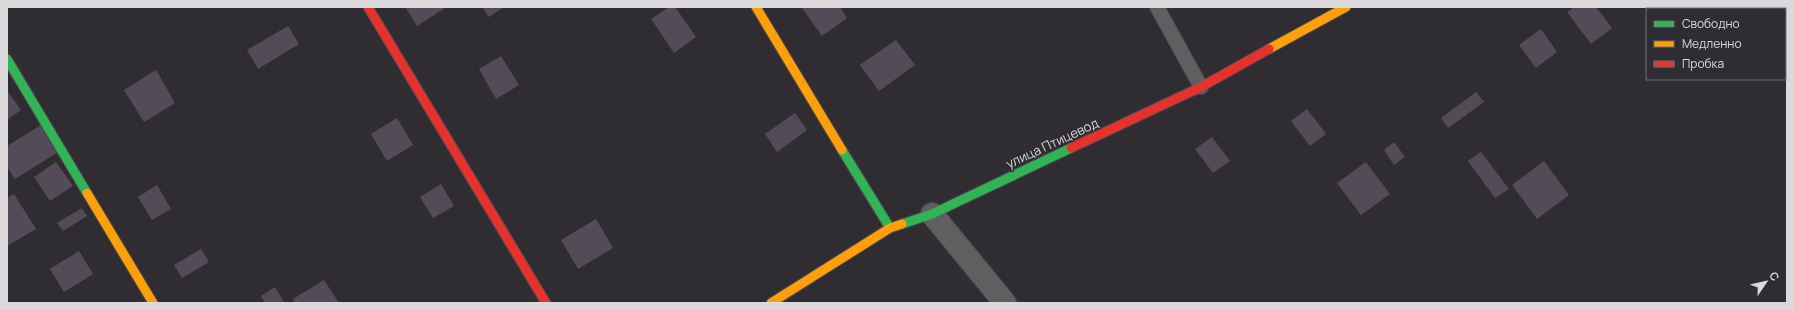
<svg xmlns="http://www.w3.org/2000/svg" width="1794" height="310" viewBox="0 0 1794 310" font-family="Manrope,sans-serif">
  <rect width="100%" height="100%" fill="#302d32"/>
  <g fill="#534c58">
    <path d="M407,7H444L445,8L417,26L406,8Z"/>
    <path d="M482,7H504L489,17Z"/>
    <path d="M669,7H675L696,37L674,53L651,19Z"/>
    <path d="M803,7H840L847,18L822,36L802,8Z"/>
    <path d="M1574,7H1596L1612,28L1591,44L1567,12Z"/>
    <path d="M288,26L299,44L258,69L247,50Z"/>
    <path d="M1541,29L1557,52L1536,68L1519,45Z"/>
    <path d="M896,40L915,65L879,91L860,65Z"/>
    <path d="M501,56L519,85L496,99L479,69Z"/>
    <path d="M156,70L175,103L144,122L124,90Z"/>
    <path d="M7,91L21,110L7,120Z"/>
    <path d="M1476,92L1484,102L1448,128L1441,118Z"/>
    <path d="M1307,109L1326,134L1310,146L1291,121Z"/>
    <path d="M795,113L807,130L777,152L765,134Z"/>
    <path d="M397,118L413,145L387,161L371,134Z"/>
    <path d="M41,125L58,152L15,179L7,167V146Z"/>
    <path d="M1212,137L1230,161L1213,173L1195,149Z"/>
    <path d="M1394,142L1405,157L1394,165L1384,150Z"/>
    <path d="M1481,152L1509,189L1495,198L1468,161Z"/>
    <path d="M1544,161L1569,195L1537,219L1512,185Z"/>
    <path d="M56,162L73,186L50,201L34,177Z"/>
    <path d="M1366,162L1390,194L1361,215L1337,183Z"/>
    <path d="M441,184L454,206L433,218L420,197Z"/>
    <path d="M157,185L171,209L152,220L138,197Z"/>
    <path d="M14,194L36,229L7,246V198Z"/>
    <path d="M82,208L87,216L63,231L57,223Z"/>
    <path d="M596,219L613,248L578,269L561,240Z"/>
    <path d="M201,249L209,262L182,278L174,265Z"/>
    <path d="M79,251L93,274L64,292L50,269Z"/>
    <path d="M324,280L339,303H295L293,299Z"/>
    <path d="M275,287L284,302L265,303L261,296Z"/>
  </g>
  <g fill="none" stroke-linecap="round" stroke-linejoin="round">
    <defs>
      <path id="lane" d="M1157,7L1201,87"/>
      <path id="street" d="M932,214L1005,303"/>
      <g id="fast">
        <path d="M7,59L87,193"/>
        <path d="M842,150L890,228"/>
        <path d="M902,224L932,214L1071,148"/>
      </g>
      <g id="slow">
        <path d="M756,7L842,150"/>
        <path d="M1269,49L1346,7"/>
        <path d="M87,193L153,303"/>
        <path d="M771,303L890,228L902,224"/>
      </g>
      <g id="jam">
        <path d="M368,7L546,303"/>
        <path d="M1071,148L1201,87L1269,49"/>
      </g>
    </defs>
    <use href="#lane" stroke="#4c494d" stroke-width="16"/>
    <use href="#street" stroke="#4c494d" stroke-width="24"/>
    <use href="#fast" stroke="#4c494d" stroke-width="11"/>
    <use href="#slow" stroke="#4c494d" stroke-width="11"/>
    <use href="#jam" stroke="#4c494d" stroke-width="11"/>
    <use href="#lane" stroke="#605e61" stroke-width="14"/>
    <use href="#street" stroke="#605e61" stroke-width="22"/>
    <use href="#fast" stroke="#30b455" stroke-width="9"/>
    <use href="#slow" stroke="#ff9f0a" stroke-width="9"/>
    <use href="#jam" stroke="#e5322d" stroke-width="9"/>
  </g>
  <g text-anchor="middle" stroke-width="3" stroke-linejoin="round" paint-order="stroke">
    <g font-size="13" fill="#dcd9dd" stroke="#302c33">
      <text transform="translate(1052 143) rotate(-25)" y="5">улица Птицевод</text>
    </g>
  </g>
  <rect width="1794" height="310" fill="none" stroke="#dcd9dd" stroke-width="16"/>
  <rect x="1646" y="8" width="140" height="72" fill="#302c33" stroke="#757177"/>
  <rect x="1654" y="21" width="20" height="6" fill="#30b455" stroke="#757177"/>
  <text x="1682" y="28" font-size="12" fill="#dcd9dd">Свободно</text>
  <rect x="1654" y="41" width="20" height="6" fill="#ff9f0a" stroke="#757177"/>
  <text x="1682" y="48" font-size="12" fill="#dcd9dd">Медленно</text>
  <rect x="1654" y="61" width="20" height="6" fill="#e5322d" stroke="#757177"/>
  <text x="1682" y="68" font-size="12" fill="#dcd9dd">Пробка</text>
  <g transform="translate(1766 282) rotate(56)" stroke="#302c33" stroke-width="3" paint-order="stroke">
  <path d="M0-3L7 15L0 10L-7 15Z" fill="#dcd9dd"/>
  <text y="-6" font-size="11" font-weight="bold" text-anchor="middle" fill="#dcd9dd">С</text>
  </g>
</svg>
